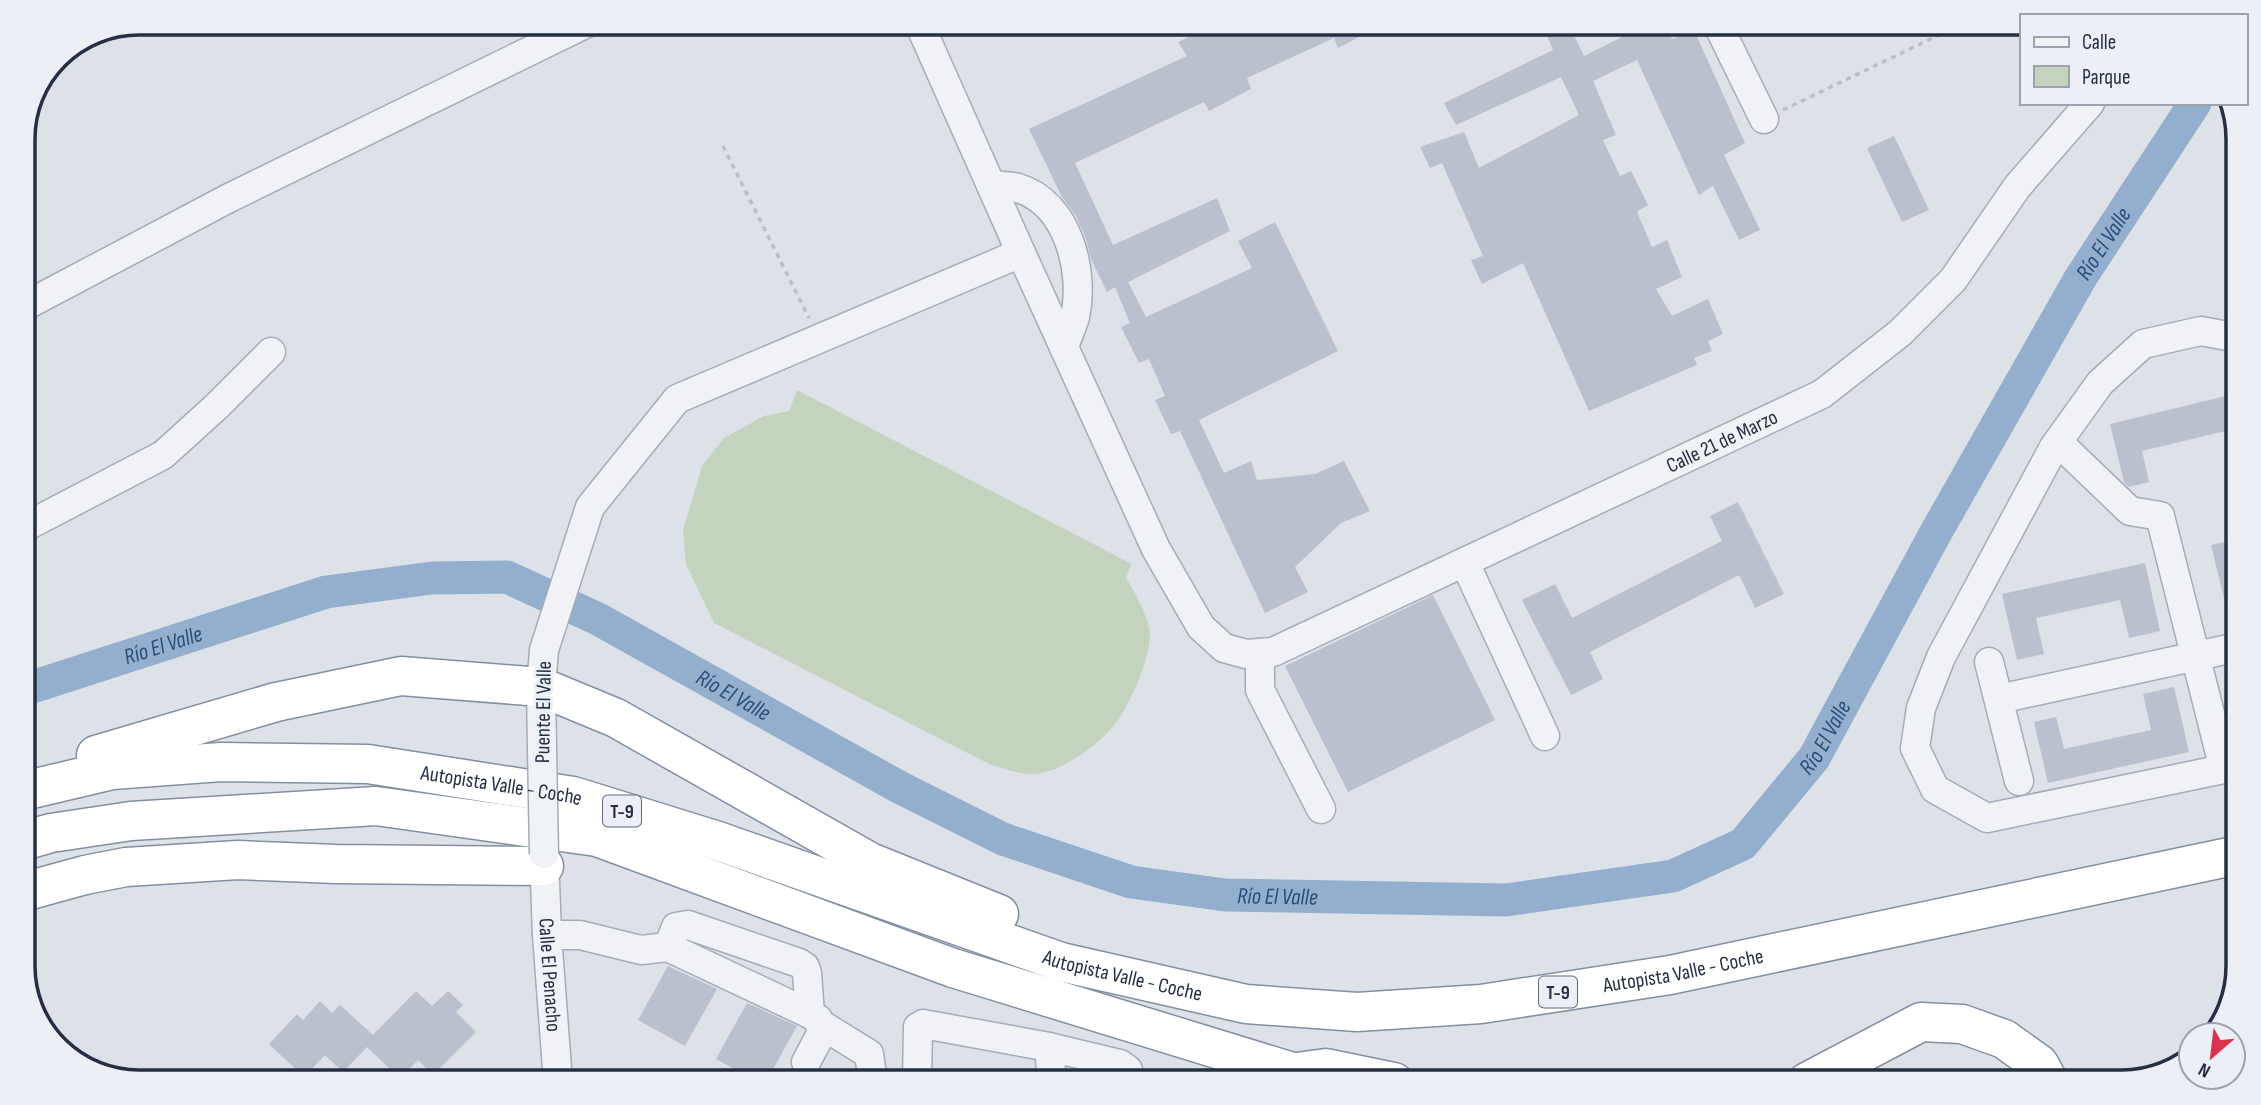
<svg xmlns="http://www.w3.org/2000/svg" width="2261" height="1105" viewBox="0 0 2261 1105" font-family="'Sofia Sans Condensed',sans-serif">
  <rect width="100%" height="100%" fill="#dde2e9"/>
  <path fill="#c3d3bd" d="M797,390L1132,564L1126,577C1134,591 1151,621 1150,636C1148,662 1134,695 1120,717C1105,741 1062,773 1033,774C1020,775 1003,768 991,765L714,623L686,564L683,530L702,466L724,438L764,416L789,411Z"/>
  <g fill="none" stroke-linecap="round" stroke-linejoin="round">
    <path stroke="#94afcd" stroke-width="33" id="s1" d="M23,690L326,592L432,578L507,577L598,619L899,787L1003,839L1131,882L1225,895L1506,900L1673,876L1743,844L1814,758L1935,534L2081,277L2195,103"/>
  </g>
  <g fill="#bac0cc">
    <path d="M1217,23H1386L1338,48L1334,38L1247,78L1251,89L1209,111L1204,102L1075,163L1113,245L1217,198L1230,231L1128,282L1146,317L1252,268L1238,241L1275,222L1338,351L1199,420L1224,473L1251,461L1257,480L1315,474L1344,461L1370,511L1341,523L1295,567L1308,592L1265,613L1180,431L1171,434L1155,400L1165,396L1149,359L1139,363L1121,327L1130,323L1115,287L1107,292L1091,259L1085,236L1076,216L1062,197L1029,129L1187,56L1178,42Z"/>
    <path d="M1542,23H1568L1584,56L1650,23H1664L1672,39L1694,30L1745,143L1724,155L1760,230L1739,240L1713,186L1699,195L1637,60L1593,81L1616,135L1603,140L1620,176L1631,171L1648,205L1637,212L1652,247L1667,240L1682,277L1656,289L1672,316L1708,299L1723,334L1708,341L1712,351L1694,358L1697,365L1589,411L1523,263L1482,284L1471,260L1483,256L1442,163L1430,168L1420,147L1464,132L1479,168L1579,115L1561,77L1456,125L1444,103L1553,50Z"/>
    <path d="M1894,136L1929,210L1902,222L1867,148Z"/>
    <path d="M2238,393V428L2142,451L2149,482L2129,487L2124,482L2110,424Z"/>
    <path d="M1738,502L1784,594L1755,608L1739,575L1590,652L1603,679L1571,695L1522,600L1555,584L1572,618L1722,541L1710,516Z"/>
    <path d="M2238,539V631H2232L2211,545Z"/>
    <path d="M2145,563L2160,631L2129,638L2120,600L2036,618L2044,654L2017,660L2002,594Z"/>
    <path d="M1433,595L1495,720L1348,792L1285,666Z"/>
    <path d="M2174,687L2189,752L2048,783L2034,722L2056,717L2064,749L2151,730L2143,694Z"/>
    <path d="M668,966L717,989L685,1046L638,1020Z"/>
    <path d="M416,991L432,1006L448,991L463,1005L456,1012L476,1032L433,1075L418,1060L400,1079L367,1047L343,1072L325,1055L304,1077L269,1044L297,1014L303,1020L320,1001L332,1013L340,1005L373,1035Z"/>
    <path d="M747,1003L797,1026L766,1082H758L716,1059Z"/>
  </g>
  <g fill="none" stroke-linecap="round" stroke-linejoin="round">
    <defs>
      <g id="minor">
        <path id="s2" d="M919,23L1021,253L1156,549L1201,627L1224,648L1246,654L1273,652L1822,394L1900,333L1953,280L2017,187L2090,103"/>
        <path d="M1717,23L1764,119"/>
        <path d="M991,185C999,186 1010,186 1018,188C1068,203 1085,271 1075,317C1072,327 1067,337 1064,348"/>
        <path d="M23,307L229,198L587,23"/>
        <path d="M2238,338L2201,331L2143,344L2100,383L2054,447L1941,657L1921,708L1915,748L1935,789L1987,818L2238,766"/>
        <path d="M2058,442L2130,511L2160,516L2224,769"/>
        <path d="M23,528L163,455L217,406L271,352"/>
        <path d="M1465,563L1545,736"/>
        <path d="M1260,653V690L1321,809"/>
        <path d="M1989,662L2019,781"/>
        <path d="M1999,699L2238,647"/>
        <path d="M542,748L541,687L544,650L590,507L677,399L1021,253"/>
        <path id="s3" d="M544,854L547,935L558,1082"/>
        <path d="M547,935H580L641,950L668,947L810,1014L818,1019L822,1032L806,1062"/>
        <path d="M668,947L676,927L688,925L799,963L805,967L807,973L810,1014"/>
        <path d="M822,1025L869,1054L873,1082"/>
        <path d="M1049,1047L1052,1082"/>
        <path d="M917,1082L918,1027L923,1024L1049,1047L1120,1064L1128,1070L1131,1082"/>
      </g>
      <g id="highway">
        <path d="M96,755L276,702L401,676L541,687L616,718L870,862L999,914"/>
        <path id="s4" d="M23,791L112,770L221,762L368,764L573,796L718,841L1061,962L1246,1004L1357,1012L1481,1004L1670,975L2238,855"/>
        <path d="M23,841L51,833L131,821L376,806L597,837L953,968L1325,1082"/>
        <path d="M23,892L85,875L126,867L238,860L336,864L544,866"/>
        <path d="M1297,1072L1326,1068L1394,1082"/>
        <path d="M1807,1082L1921,1022L1962,1024L2004,1039L2039,1064L2049,1082"/>
      </g>
    </defs>
    <use href="#minor" stroke="#a6acb7" stroke-width="31"/>
    <use href="#highway" stroke="#838fa1" stroke-width="41"/>
    <g stroke="#bbbfc7" stroke-width="3.5" stroke-dasharray="5 5" stroke-linecap="butt">
      <path d="M1783,110L1964,23"/>
      <path d="M723,146L809,318"/>
    </g>
    <use href="#minor" stroke="#f0f2f6" stroke-width="28"/>
    <use href="#highway" stroke="#fff" stroke-width="38"/>
    <defs>
      <path id="minor-bridge" d="M542,748L544,854"/>
    </defs>
    <use href="#minor-bridge" stroke="#a6acb7" stroke-width="31" stroke-linecap="butt"/>
    <use href="#minor-bridge" stroke="#f0f2f6" stroke-width="28"/>
  </g>
  <g text-anchor="middle" stroke-width="6" stroke-linejoin="round" paint-order="stroke">
    <g fill="#ecf0f6" stroke="#616977" stroke-width="2">
      <rect x="603" y="795.5" width="38" height="31" rx="5"/>
      <rect x="1539" y="976.5" width="38" height="31" rx="5"/>
    </g>
    <g font-size="19" font-weight="bold" fill="#252f41">
      <text x="622" y="818">T-9</text>
      <text x="1558" y="999">T-9</text>
    </g>
    <g font-size="21" fill="#252f41" stroke="#ecf0f6">
      <text dy="7" stroke="none"><textPath href="#s2" startOffset="1244">Calle 21 de Marzo</textPath></text>
      <text transform="translate(543 712) rotate(-89)" y="7">Puente El Valle</text>
      <text dy="7" stroke="none"><textPath href="#s4" startOffset="483">Autopista Valle - Coche</textPath></text>
      <text dy="7" stroke="none"><textPath href="#s4" startOffset="1701">Autopista Valle - Coche</textPath></text>
      <text dy="7" stroke="none"><textPath href="#s3" startOffset="121">Calle El Penacho</textPath></text>
      <text dy="7" stroke="none"><textPath href="#s4" startOffset="1134">Autopista Valle - Coche</textPath></text>
    </g>
    <g font-size="23" font-style="italic" fill="#2b4d79" stroke="#ecf0f6">
      <text dy="8" stroke="none"><textPath href="#s1" startOffset="2520">Río El Valle</textPath></text>
      <text dy="8" stroke="none"><textPath href="#s1" startOffset="147">Río El Valle</textPath></text>
      <text dy="8" stroke="none"><textPath href="#s1" startOffset="756">Río El Valle</textPath></text>
      <text dy="8" stroke="none"><textPath href="#s1" startOffset="1953">Río El Valle</textPath></text>
      <text dy="8" stroke="none"><textPath href="#s1" startOffset="1344">Río El Valle</textPath></text>
    </g>
  </g>
  <path d="M0 0H2261V1105H0ZM139 35H2122A104 104 0 0 1 2226 139V966A104 104 0 0 1 2122 1070H139A104 104 0 0 1 35 966V139A104 104 0 0 1 139 35Z" fill="#ecf0f6" fill-rule="evenodd"/>
  <path fill="none" stroke="#252f41" stroke-width="3.5" d="M139 35H2122A104 104 0 0 1 2226 139V966A104 104 0 0 1 2122 1070H139A104 104 0 0 1 35 966V139A104 104 0 0 1 139 35Z"/>
  <rect x="2020" y="14" width="228" height="91" fill="#ecf0f6" stroke="#9ca3ae" stroke-width="2"/>
  <rect x="2034" y="37" width="35" height="10" fill="#f0f2f6" stroke="#9ca3ae" stroke-width="2"/>
  <text x="2082" y="49" font-size="21" fill="#252f41">Calle</text>
  <rect x="2034" y="66" width="35" height="21" fill="#c3d3bd" stroke="#9ca3ae" stroke-width="2"/>
  <text x="2082" y="84" font-size="21" fill="#252f41">Parque</text>
  <g transform="translate(2212 1056) rotate(208)"><circle r="33" fill="#ecf0f6" stroke="#9ca3ae" stroke-width="2"/>
  <path d="M0-5L12 26L0 18L-12 26Z" fill="#dc334c"/>
  <text y="-10" font-size="19" font-weight="bold" text-anchor="middle" fill="#252f41">N</text>
  </g>
</svg>
